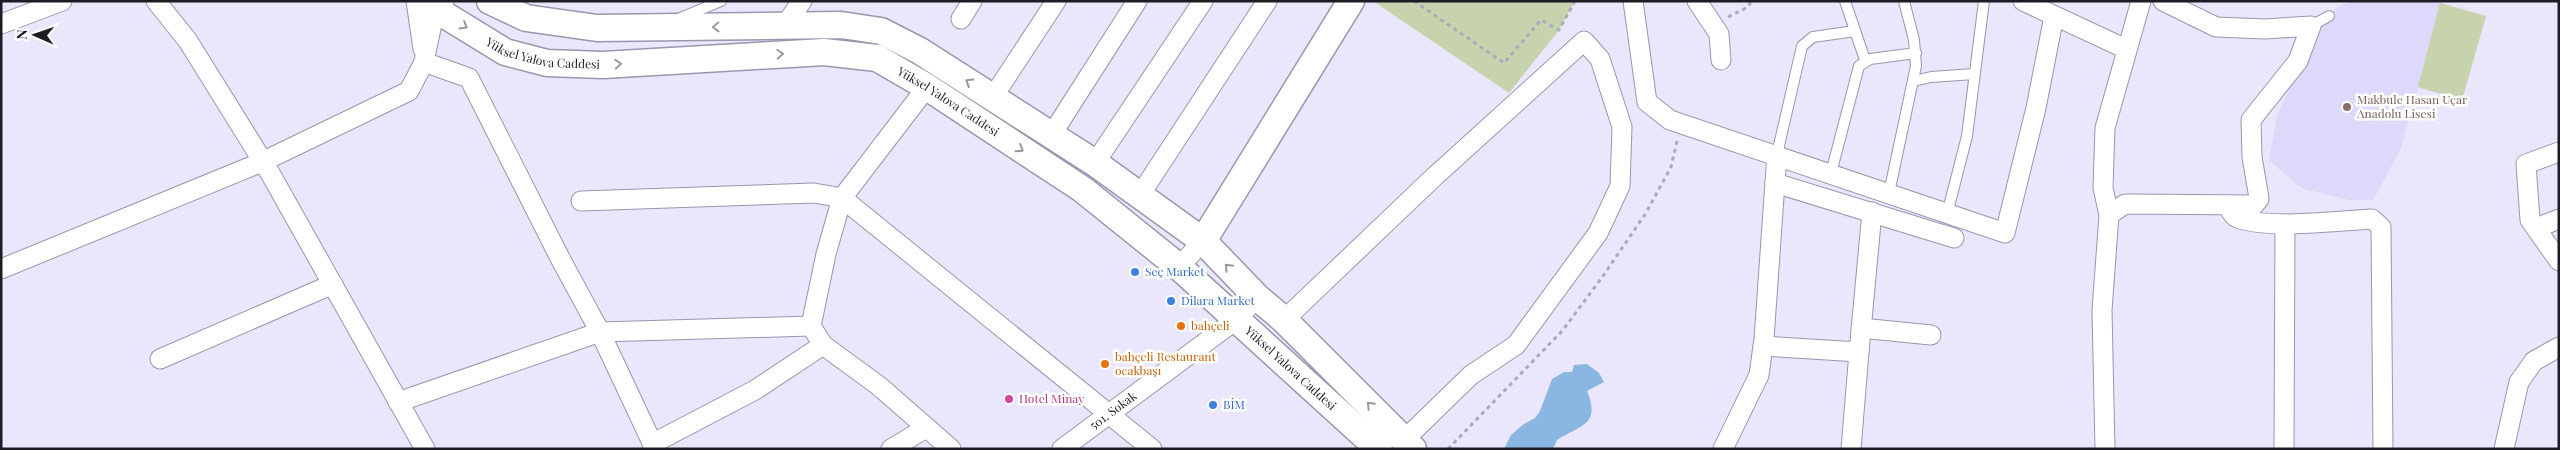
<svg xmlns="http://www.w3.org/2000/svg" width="2560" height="450" viewBox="0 0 2560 450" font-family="'Playfair Display',serif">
  <rect width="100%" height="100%" fill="#eae7fc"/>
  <path fill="#ded9fa" d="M2351,1H2434L2486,16L2462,100L2418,88L2400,151L2373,200H2348L2301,188L2269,160L2277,115L2322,22L2338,7Z"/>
  <g fill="#c7d3ad">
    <path d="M1373,1H1575L1559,30L1509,93Z"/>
    <path d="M2440,3L2486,16L2462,100L2418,87Z"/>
  </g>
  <path fill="#8ab6e2" d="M1587,364L1599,373L1604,382L1587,391C1601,425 1581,425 1557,440L1553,449H1504L1511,435L1524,424L1535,418L1540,411L1552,379L1564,372H1572L1574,365Z"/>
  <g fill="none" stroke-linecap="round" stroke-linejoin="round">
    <defs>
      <g id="lane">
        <path d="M1845,1L1865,60"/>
        <path d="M678,19L721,1"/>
        <path d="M2311,26L2329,16"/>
        <path d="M1914,81L1931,77L1974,74"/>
        <path d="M1777,154L1802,46L1813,37L1855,31"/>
        <path d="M1831,173L1859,66L1870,59L1916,53"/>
        <path d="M1889,193L1916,66L1914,40L1904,1"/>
        <path d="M1947,214L1967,136L1984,1"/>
      </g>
      <g id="street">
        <path d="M156,1L188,41L270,173L425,449"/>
        <path d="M416,1L423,49"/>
        <path d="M1633,1L1647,102L1670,120L2005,233L2036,108L2054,16"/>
        <path d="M1697,1L1719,34L1721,60"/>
        <path d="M2023,1L2126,49"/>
        <path d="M961,19L972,1"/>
        <path d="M1,24L62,1"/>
        <path d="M785,25L802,1"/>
        <path d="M424,62L469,78L561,260L600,332L655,449"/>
        <path d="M927,87L842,198L826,254L811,326L823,345L879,386L951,449"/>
        <path d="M993,97L1056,1"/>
        <path d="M1052,134L1137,1"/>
        <path d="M2559,152L2526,164L2530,220L2559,261"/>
        <path d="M1095,163L1203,1"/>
        <path d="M1775,183L1954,238"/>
        <path d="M1140,195L1267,1"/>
        <path d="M581,201L814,193L842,198L1152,449"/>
        <path d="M2228,205C2231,212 2233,217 2240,219C2275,229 2335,221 2372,219L2381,227L2383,449"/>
        <path d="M2109,215L2103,188L2105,128L2141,1"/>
        <path d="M2536,228L2559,219"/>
        <path d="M1179,267L1203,241"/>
        <path d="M1,269L262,162L409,91L424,62L435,9L444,1"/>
        <path d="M1284,320L1434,177L1584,41L1600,59L1622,127L1620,186L1598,233L1516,345L1471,375L1404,440"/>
        <path d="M1861,328L1931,335"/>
        <path d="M1763,346L1859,352L1851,449"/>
        <path d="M1859,352L1872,212"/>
        <path d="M160,359L333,284"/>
        <path d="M398,402L600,332L811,326"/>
        <path d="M652,444L755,390L823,345"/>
        <path d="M891,449L926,428"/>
        <path id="s1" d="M1062,449L1237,319L1257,297"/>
        <path d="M1723,449L1759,375L1764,339L1777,154"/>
        <path d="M2105,449L2102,310L2109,215L2125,204L2254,205L2259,199L2258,192L2252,157L2251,120L2298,61L2311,26L2265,29L2216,27L2163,1"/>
        <path d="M2284,449L2285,224"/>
        <path d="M2504,449L2519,382L2534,361L2559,347"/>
      </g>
      <g id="secondary">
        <path id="s2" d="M422,1L505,52L547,63L603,65L824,52L877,58L927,87L1082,189L1179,267L1379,449"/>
        <path d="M490,1L526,18L597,28L841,25L881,31L920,51L1095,163L1203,241L1257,297L1284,320L1413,449"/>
        <path d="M1203,241L1351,1"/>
      </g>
    </defs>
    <use href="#lane" stroke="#9996ad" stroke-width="12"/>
    <use href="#street" stroke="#9996ad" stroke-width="21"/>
    <use href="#secondary" stroke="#9996ad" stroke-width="29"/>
    <g stroke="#aba9ba" stroke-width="3" stroke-dasharray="4 4" stroke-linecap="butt">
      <path d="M1414,1L1504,63L1541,20L1559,30L1575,1"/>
      <path d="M1728,17L1748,7L1751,1"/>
      <path d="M1448,449L1563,330L1603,276L1646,213L1671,167L1677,141"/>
    </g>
    <use href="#lane" stroke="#fff" stroke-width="10"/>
    <use href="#street" stroke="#fff" stroke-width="19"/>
    <use href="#secondary" stroke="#fff" stroke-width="26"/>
  </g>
  <defs><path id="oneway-chevron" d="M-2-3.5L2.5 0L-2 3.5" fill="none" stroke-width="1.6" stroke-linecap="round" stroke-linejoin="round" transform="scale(1.25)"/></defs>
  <g stroke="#99999c">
    <use href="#oneway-chevron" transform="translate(464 26) rotate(31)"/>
    <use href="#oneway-chevron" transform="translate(716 27) rotate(179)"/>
    <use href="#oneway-chevron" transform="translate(780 54) rotate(-3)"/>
    <use href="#oneway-chevron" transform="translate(618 64) rotate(-4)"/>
    <use href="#oneway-chevron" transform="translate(969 82) rotate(-148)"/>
    <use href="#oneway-chevron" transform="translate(1020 149) rotate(33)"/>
    <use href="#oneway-chevron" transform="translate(1228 267) rotate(-133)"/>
    <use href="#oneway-chevron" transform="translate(1370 405) rotate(-135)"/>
  </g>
  <circle fill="#8d6e63" stroke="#fff" stroke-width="2" cx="2347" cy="107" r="5"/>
  <g fill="#3f7fe0" stroke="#fff" stroke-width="2">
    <circle cx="1135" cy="272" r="5"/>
    <circle cx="1171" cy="301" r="5"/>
    <circle cx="1213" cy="405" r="5"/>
  </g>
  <g fill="#e8710a" stroke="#fff" stroke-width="2">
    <circle cx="1181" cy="326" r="5"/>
    <circle cx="1105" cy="364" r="5"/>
  </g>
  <circle fill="#d1479c" stroke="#fff" stroke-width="2" cx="1009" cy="399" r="5"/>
  <g text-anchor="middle" stroke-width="5" stroke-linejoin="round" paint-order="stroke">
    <g font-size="12" fill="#1d1c24" stroke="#fff">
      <text dy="4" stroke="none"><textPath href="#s2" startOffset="135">Yüksel Yalova Caddesi</textPath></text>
      <text dy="4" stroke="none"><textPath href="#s2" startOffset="555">Yüksel Yalova Caddesi</textPath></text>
      <text dy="4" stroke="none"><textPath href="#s2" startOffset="990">Yüksel Yalova Caddesi</textPath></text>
      <text dy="4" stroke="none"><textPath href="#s1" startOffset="64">501. Sokak</textPath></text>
    </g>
    <g font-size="12" fill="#785e54" stroke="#fff" text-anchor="start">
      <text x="2357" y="104">Makbule Hasan Uçar<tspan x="2357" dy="14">Anadolu Lisesi</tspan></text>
    </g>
    <g font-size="12" fill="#366cbe" stroke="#fff" text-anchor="start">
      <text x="1145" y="276">Seç Market</text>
      <text x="1181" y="305">Dilara Market</text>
      <text x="1223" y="409">BİM</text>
    </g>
    <g font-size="12" fill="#c56008" stroke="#fff" text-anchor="start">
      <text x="1191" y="330">bahçeli</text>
      <text x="1115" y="361">bahçeli Restaurant<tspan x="1115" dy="14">ocakbaşı</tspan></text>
    </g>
    <g font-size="12" fill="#b23c85" stroke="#fff" text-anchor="start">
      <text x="1019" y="403">Hotel Minay</text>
    </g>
  </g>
  <rect width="2560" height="450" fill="none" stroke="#1d1c24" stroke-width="5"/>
  <g transform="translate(35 35) rotate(272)" stroke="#ffffff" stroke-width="4" paint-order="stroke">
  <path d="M0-4L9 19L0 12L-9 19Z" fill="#1d1c24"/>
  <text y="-8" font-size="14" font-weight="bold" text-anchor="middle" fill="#1d1c24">N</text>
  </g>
</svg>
